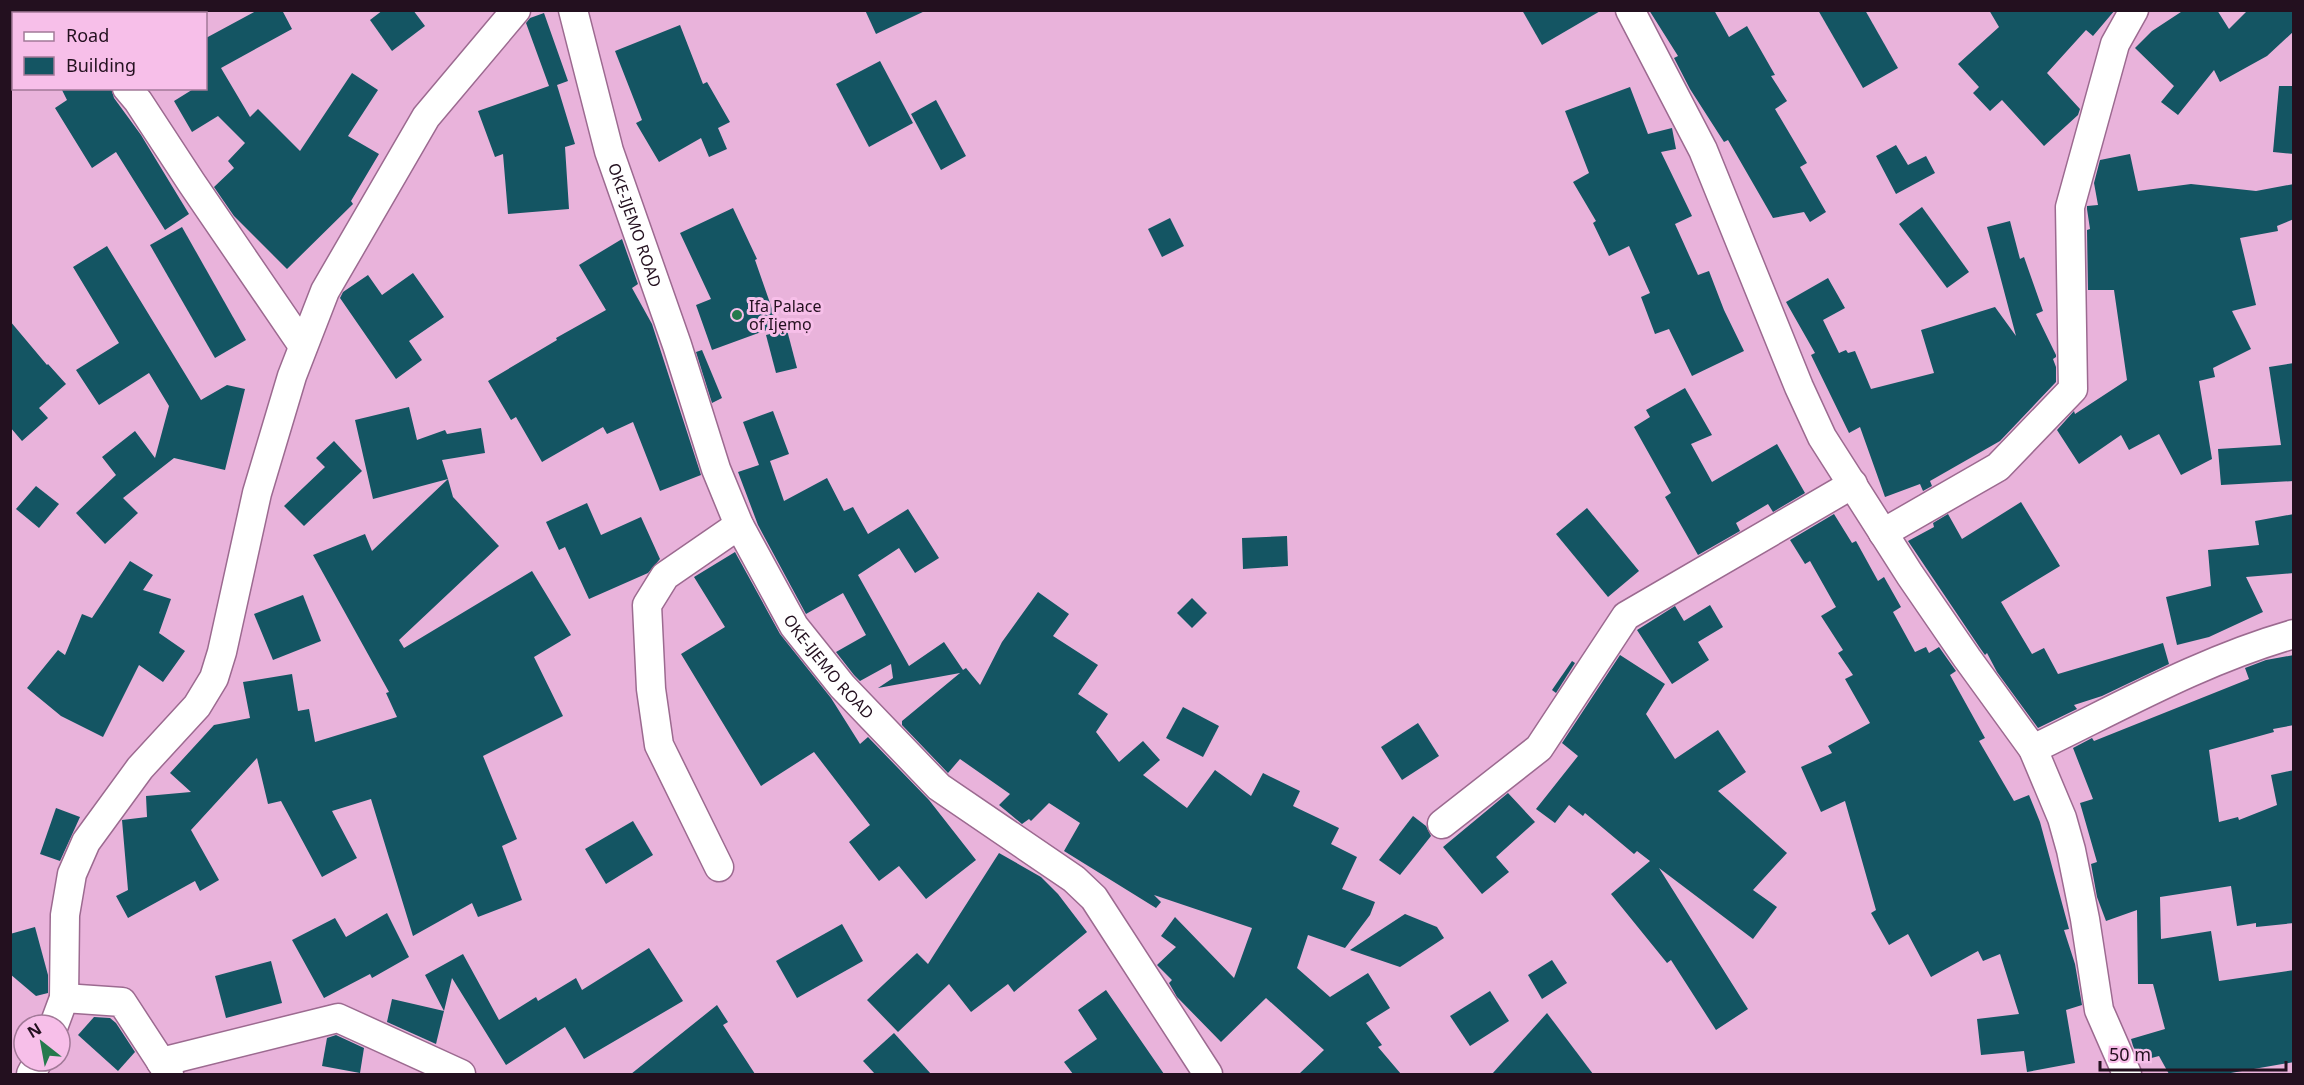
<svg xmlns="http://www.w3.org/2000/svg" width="2304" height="1085" viewBox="0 0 2304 1085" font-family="'Noto Sans',sans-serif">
  <rect width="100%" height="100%" fill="#e9b3db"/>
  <g fill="#145563">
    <path d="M258,10H282L292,29L221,68L250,117L258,109L300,151L352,73L378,90L348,136L379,154L351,201L353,204L287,269L234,216L214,187L234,168L228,161L245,143L218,116L192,132L174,101L195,88H206V38Z"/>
    <path d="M383,10H413L425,26L392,51L370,20Z"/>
    <path d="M865,10H927L876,34Z"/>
    <path d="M1522,10H1602L1542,45Z"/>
    <path d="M1649,10H1714L1729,37L1747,26L1775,75L1771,76L1787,101L1775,109L1807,163L1800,167L1826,212L1810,222L1804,212L1773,218L1728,140L1724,142L1690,89L1674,58L1678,56Z"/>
    <path d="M1818,10H1865L1898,68L1863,88Z"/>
    <path d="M1989,10H2115L2093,36L2086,30L2047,73L2080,109L2078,115L2044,146L2002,100L1990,111L1973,93L1979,87L1958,64L1999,27Z"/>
    <path d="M2184,10H2217L2229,29L2248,10H2294V31L2267,56L2220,82L2214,70L2178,115L2161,102L2174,86L2135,48L2152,31Z"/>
    <path d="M544,13L568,81L557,85L575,144L565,147L569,209L508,214L503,154L495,157L478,111L549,86L526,23L530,18Z"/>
    <path d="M680,25L703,84L707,82L730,122L718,128L727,149L709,157L701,138L659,162L636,123L642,120L615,51Z"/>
    <path d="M880,61L913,123L869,147L836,84Z"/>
    <path d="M2279,86H2294V154L2273,152Z"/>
    <path d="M1630,87L1648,134L1672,128L1676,149L1661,152L1692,216L1675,224L1698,275L1709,271L1724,310L1744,351L1692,376L1669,329L1655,334L1641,297L1650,293L1629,246L1609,256L1593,223L1596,221L1573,182L1589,173L1565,111Z"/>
    <path d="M61,88H111L114,98L141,135L189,214L165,230L116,152L92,168L55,108L67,100Z"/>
    <path d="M936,100L966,156L941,170L911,114Z"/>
    <path d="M1896,145L1908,165L1926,156L1935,173L1896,194L1876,156Z"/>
    <path d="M2130,154L2138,191L2191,184L2256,191L2294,184V219L2277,226L2278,231L2240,238L2256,305L2232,311L2251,349L2213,368L2215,377L2199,381L2212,459L2181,475L2159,434L2129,450L2121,435L2079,464L2057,430L2074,411L2075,414L2127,380L2114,290H2088L2087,230L2090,229L2087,209V206L2098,205L2094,183L2100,160Z"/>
    <path d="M1922,207L1969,272L1947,288L1899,224Z"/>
    <path d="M733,208L757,259L755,260L778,326L712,350L696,305L711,299L680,233Z"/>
    <path d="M1170,218L1184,246L1162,257L1148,229Z"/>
    <path d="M2010,221L2020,259L2024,257L2043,311L2036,314L2056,355V357L2053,359L2056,367V382L2000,441L1930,481L1932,486L1923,491L1920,484L1885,497L1860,427L1849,433L1811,355L1815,353L1786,302L1828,278L1845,308L1823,320L1839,353L1846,350L1848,353L1855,351L1871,389L1934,373L1921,330L1995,307L2016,336L1987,227Z"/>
    <path d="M182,227L246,340L215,358L150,245Z"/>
    <path d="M622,239L638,284L632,288L652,324L701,475L660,491L633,422L607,434L603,427L542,462L516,417L511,420L488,381L557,340L556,338L606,310L579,265Z"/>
    <path d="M107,246L201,400L227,385L245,389L225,470L174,458L123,498L138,513L105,544L76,513L116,475L102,457L135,431L155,458L169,406L149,373L99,405L76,370L119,343L73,267Z"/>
    <path d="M413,273L444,317L409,341L422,360L396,379L340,298L343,292L368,275L382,295Z"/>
    <path d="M10,321L47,365L48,364L66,384L39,408L48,418L22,441L10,427Z"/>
    <path d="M787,330L797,368L776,373L766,335Z"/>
    <path d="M702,350L722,398L712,403L696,352Z"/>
    <path d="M2294,363V481L2221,485L2218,449L2281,445L2269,367Z"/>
    <path d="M1685,388L1712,435L1691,444L1712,482L1777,444L1805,493L1773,512L1768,504L1736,523L1740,531L1698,555L1665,497L1671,493L1634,427L1650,417L1646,410Z"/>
    <path d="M409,407L417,440L445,430L447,434L481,428L485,453L442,460L448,479L373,499L355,420Z"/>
    <path d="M773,411L789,454L770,461L784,501L827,478L844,511L853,507L868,534L908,509L939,558L915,573L899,548L858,575L909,666L944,642L963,670L966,668L980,685L1002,642L1038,592L1069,614L1053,636L1098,665L1078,694L1108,714L1096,732L1119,762L1143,741L1160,760L1143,775L1187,808L1215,770L1251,796L1263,773L1300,791L1293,806L1339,828L1331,844L1357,857L1342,889L1375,902L1370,915L1345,948L1308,935L1297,968L1330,997L1368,973L1390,1008L1366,1023L1382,1045L1378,1047L1401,1074H1299L1324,1050L1266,998L1221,1042L1177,997L1169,983L1172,980L1157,965L1176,947L1161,936L1175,917L1234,978L1252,928L1154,895L1161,902L1156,908L1064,851L1080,823L1049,803L1031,821L1029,819L1022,824L999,805L1010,794L960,759L948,773L902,725V721L960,673L878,688L893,678L891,664L860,681L854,675L836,652L866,635L843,593L806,614L758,525L738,472L759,465L743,422Z"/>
    <path d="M334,441L362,471L304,526L284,506L325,467L316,458Z"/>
    <path d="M448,479L453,497L499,546L399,640L404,648L532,571L571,635L534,657L563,716L483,756L517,839L502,846L522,900L478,917L472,903L413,936L371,799L332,811L357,858L322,877L281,801L268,804L257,758L191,830L219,880L200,891L195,881L128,918L116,896L128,890L122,820L147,817L146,796L191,792L170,773L214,725L250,718L243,682L292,674L298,711L309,709L315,742L397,717L386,693L389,692L313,555L365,534L372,551Z"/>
    <path d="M36,486L59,504L39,528L16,509Z"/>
    <path d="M2021,502L2060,566L2001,602L2032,654L2044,648L2058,674L2163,643L2169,664L2102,696L2074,705L2077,709L2038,728L1997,672L1987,653L1985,655L1980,648L1908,541L1934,527L1933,523L1948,514L1962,539Z"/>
    <path d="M587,503L601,535L641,517L660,559L648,573L589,599L565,547L559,550L546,522Z"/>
    <path d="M1587,508L1639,571L1608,597L1556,534Z"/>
    <path d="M1834,514L1852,543L1856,541L1878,581L1884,577L1901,607L1893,612L1915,652L1926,647L1929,653L1939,647L1956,671L1950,675L1985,738L1979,741L2014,801L2029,795L2040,822L2069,929L2064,930L2075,964L2082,1005L2066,1010L2075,1063L2027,1072L2024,1051L1981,1055L1977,1019L2019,1014L2000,954L1983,961L1978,951L1931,977L1908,934L1889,945L1871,913L1876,910L1845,801L1821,812L1801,767L1832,753L1828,746L1870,723L1845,679L1853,675L1838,653L1843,650L1821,616L1836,607L1810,561L1805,564L1790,540Z"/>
    <path d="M2294,514V573L2246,577L2263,612L2209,637L2177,645L2166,597L2211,586L2208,550L2259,545L2255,521Z"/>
    <path d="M1287,536L1288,566L1243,569L1242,538Z"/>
    <path d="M735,552L780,634L831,698L860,744L868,737L929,800L976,860L926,899L899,866L879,881L849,842L870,825L814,752L761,786L681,654L725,627L694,577Z"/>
    <path d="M130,561L153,575L143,590L171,599L159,633L185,651L163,682L139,665L103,737L61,716L27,688L58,650L65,655L82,614L92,618Z"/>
    <path d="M303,595L321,641L273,660L254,614Z"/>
    <path d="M1192,598L1207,613L1192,628L1177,613Z"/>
    <path d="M1710,605L1723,627L1698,642L1709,660L1672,684L1637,630L1675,606L1684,621Z"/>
    <path d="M1620,655L1665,684L1646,714L1675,759L1718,730L1746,772L1718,791L1787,853L1753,890L1777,907L1753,939L1659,868L1748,1009L1716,1030L1671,960L1667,963L1611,894L1650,861L1637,851L1634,854L1585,813L1583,816L1569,805L1555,823L1536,809L1578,756L1562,743Z"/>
    <path d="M2294,655V725L2273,729L2274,732L2209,750L2219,822L2238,817L2239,820L2277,805L2271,775L2294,770V923L2256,927V923L2237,926L2231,886L2160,897L2161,939L2211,931L2219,981L2294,970V1062L2225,1074H2169L2159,1056L2140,1061L2133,1046L2131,1039L2165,1029L2153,984H2138L2137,910L2106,921L2097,897L2091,864L2097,862L2080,803L2093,799L2073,748L2092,738L2094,741L2249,679L2245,668L2266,660Z"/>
    <path d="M1572,661L1575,663L1556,693L1552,690Z"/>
    <path d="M1183,707L1219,726L1203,757L1166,738Z"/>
    <path d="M1418,723L1439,756L1402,780L1381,747Z"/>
    <path d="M1508,793L1535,822L1496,857L1509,872L1482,894L1443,847Z"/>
    <path d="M56,808L80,817L60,861L40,854Z"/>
    <path d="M1413,816L1426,826L1431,836L1400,875L1379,860Z"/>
    <path d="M633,821L653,855L606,884L585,849Z"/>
    <path d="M999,853L1041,877L1058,894L1087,932L1014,992L1008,984L971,1012L949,984L898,1032L867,1000L917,953L928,964Z"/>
    <path d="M387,913L409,957L372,978L370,974L324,998L292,940L335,918L346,937Z"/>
    <path d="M1405,914L1437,927L1444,938L1400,967L1350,950Z"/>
    <path d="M842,924L863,961L797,998L776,961Z"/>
    <path d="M35,927L48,975V993L36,996L10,974V934Z"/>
    <path d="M649,948L683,1001L584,1059L565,1027L506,1065L452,978L444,1011L425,975L463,954L499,1020L536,997L538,1001L576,978L582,990Z"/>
    <path d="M1552,960L1567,983L1542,999L1528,975Z"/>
    <path d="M271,961L282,1003L226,1018L215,976Z"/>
    <path d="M1106,990L1164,1074H1073L1064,1062L1097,1039L1078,1010Z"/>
    <path d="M1490,991L1509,1021L1470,1046L1450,1016Z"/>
    <path d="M392,999L444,1011L436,1044L387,1022Z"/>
    <path d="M717,1005L728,1022L723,1025L755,1074H631Z"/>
    <path d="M1547,1013L1593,1074H1492Z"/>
    <path d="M94,1017L110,1018L116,1023L135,1052L118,1071L78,1035Z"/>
    <path d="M894,1033L931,1074H875L863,1061Z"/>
    <path d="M336,1035L364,1048L360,1073L322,1066L327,1038Z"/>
  </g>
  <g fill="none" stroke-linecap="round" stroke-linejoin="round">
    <defs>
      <g id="street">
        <path d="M47,10L51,14"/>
        <path id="s1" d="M573,10L609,151L677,345L716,469L739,525L794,626L842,686L939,787L1074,879L1094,898L1208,1074"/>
        <path d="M1630,10L1703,150L1799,387L1822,437L1910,575L1967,658L2033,749L2062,818L2071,850L2085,919L2099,1010L2127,1074"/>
        <path d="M127,88L138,101L191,182L303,346"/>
        <path d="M1883,533L1998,467L2073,389L2070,207L2115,44L2134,10"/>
        <path d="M2033,749C2118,708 2202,660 2294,634"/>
        <path d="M1442,824L1539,748L1626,616L1853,484"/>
        <path d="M719,867L659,745L651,689L647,605L665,576L739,525"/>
        <path d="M64,998L122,1002L169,1074"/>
        <path d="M54,1025L64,998L65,915L72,874L86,842L140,768L197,706L214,678L222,652L257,493L292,376L325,291L426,117L516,10"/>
        <path d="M161,1062L338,1018L461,1074"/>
        <path d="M31,1074L38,1061"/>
      </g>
    </defs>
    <use href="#street" stroke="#9c6a90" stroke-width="31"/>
    <use href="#street" stroke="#fff" stroke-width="28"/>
  </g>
  <circle fill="#257a4d" stroke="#f7bfe9" stroke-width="2" cx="737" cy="315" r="6"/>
  <g text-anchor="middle" stroke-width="6" stroke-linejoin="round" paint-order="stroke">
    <g font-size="16" fill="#23101f" stroke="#f7bfe9">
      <text dy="6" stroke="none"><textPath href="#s1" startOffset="224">OKE-IJEMO ROAD</textPath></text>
      <text dy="6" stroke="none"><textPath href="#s1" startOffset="710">OKE-IJEMO ROAD</textPath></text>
    </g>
    <g font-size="16" fill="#23101f" stroke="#f7bfe9" text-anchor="start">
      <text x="749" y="312">Ifa Palace<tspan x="749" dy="18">of Ijẹmọ</tspan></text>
    </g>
  </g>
  <rect width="2304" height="1085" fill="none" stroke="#23101f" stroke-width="24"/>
  <rect x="12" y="12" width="195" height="78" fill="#f7bfe9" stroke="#a27998" stroke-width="1.5"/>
  <rect x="24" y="32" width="30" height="9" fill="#ffffff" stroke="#a27998" stroke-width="1.5"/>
  <text x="66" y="42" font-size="18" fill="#23101f">Road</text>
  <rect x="24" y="57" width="30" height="18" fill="#145563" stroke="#a27998" stroke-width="1.5"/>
  <text x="66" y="72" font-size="18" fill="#23101f">Building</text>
  <g transform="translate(42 1043) rotate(329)"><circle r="28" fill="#f7bfe9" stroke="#a27998" stroke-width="1.5"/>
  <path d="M0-4.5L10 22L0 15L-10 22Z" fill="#257a4d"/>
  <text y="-9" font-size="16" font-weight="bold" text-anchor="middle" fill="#23101f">N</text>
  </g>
  <path d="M2100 1061v9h186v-9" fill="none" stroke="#23101f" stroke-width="3"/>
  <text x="2109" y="1061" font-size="18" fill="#23101f" stroke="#f7bfe9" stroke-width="4.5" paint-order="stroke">50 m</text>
</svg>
